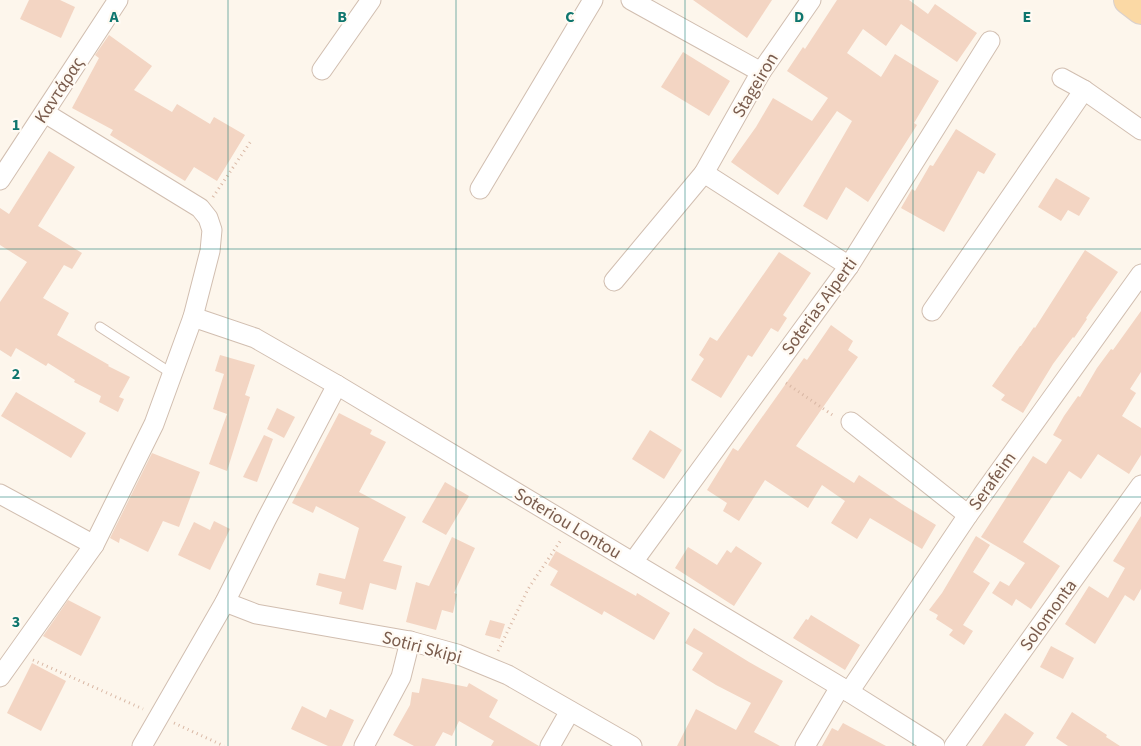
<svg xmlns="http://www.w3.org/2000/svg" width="1141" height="746" viewBox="0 0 1141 746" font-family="'Source Sans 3',sans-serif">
  <rect width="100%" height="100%" fill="#fdf6ec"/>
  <g fill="#f3d5c3">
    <path d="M29,0H60L75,7L61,38L20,19Z"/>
    <path d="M693,0H772L747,38Z"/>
    <path d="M837,0H909L928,14L935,4L977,33L957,62L901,24L886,46L863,29L847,53L881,77L895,54L939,81L914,123L917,125L868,202L846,187L827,220L803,206L852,121L837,111L778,195L731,162L756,127L773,98L812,121L828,98L787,71L803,47L805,49Z"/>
    <path d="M109,35L152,66L134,90L172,112L177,104L210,124L214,117L245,135L217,181L194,167L185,181L110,135L113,130L72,108L99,58L95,55Z"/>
    <path d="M683,52L730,81L709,116L661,87Z"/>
    <path d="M956,129L996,154L984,174L978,171L944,232L901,208L912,189L915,191L930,165L933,166Z"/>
    <path d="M49,151L75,167L38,226L82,253L72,269L64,265L43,298L69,313L57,335L109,365L108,366L130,377L119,397L124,399L118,412L99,402L101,396L74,382L75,380L48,363L46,366L16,348L11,357L0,350V302L27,262L0,245V208L9,214Z"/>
    <path d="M1056,178L1090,198L1079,216L1068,210L1061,221L1038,207Z"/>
    <path d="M1085,250L1118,272L1086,318L1087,319L1074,338L1073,337L1053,364L1023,413L1001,400L1005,395L992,386L1020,346H1021L1034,327L1035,328Z"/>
    <path d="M779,252L811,273L783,315L787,318L778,332L771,328L752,357L748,355L721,398L691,380L704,359L699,355L710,337L717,341Z"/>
    <path d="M1141,311V372L1130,389L1136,393L1122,416L1141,428V455L1129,474L1098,454L1081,479L1069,471L1023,542L1060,566L1031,609L1016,599L1012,606L992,593L1000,581L1009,586L1025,563L981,537L1033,456L1046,464L1062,440L1053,435L1064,416L1078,396L1080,397L1097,368L1111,349L1113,350Z"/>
    <path d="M831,325L853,341L848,350L858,357L796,446L854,483L859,475L902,504L936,525L922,549L870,518L857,539L831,523L845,501L822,485L808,508L765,480L739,521L723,511L727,503L707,490L733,448L738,451L804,358L807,360Z"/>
    <path d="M220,355L255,365L245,395L250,397L227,471L209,464L227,414L213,409L224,374L215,371Z"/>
    <path d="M16,392L86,433L71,458L1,416Z"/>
    <path d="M277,408L295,417L284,438L267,429Z"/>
    <path d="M339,413L372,430L370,434L386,442L359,492L406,517L383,561L402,566L396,590L370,583L363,610L339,604L342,592L316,585L319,573L345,579L359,528L316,506L313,513L292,503Z"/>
    <path d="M650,430L682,450L664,479L632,459Z"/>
    <path d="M264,435L273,439L257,482L243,477Z"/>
    <path d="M152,453L200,472L179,527L163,521L148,552L120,538L119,543L110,538Z"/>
    <path d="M445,482L469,496L446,535L422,522Z"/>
    <path d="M1141,516V589L1134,601L1125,595L1095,644L1065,624L1089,586L1108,598L1125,568L1113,561Z"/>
    <path d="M214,521L230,529L210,570L178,555L194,522L210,530Z"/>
    <path d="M976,536L990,545L973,572L990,583L963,625L973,631L964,645L949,635L953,630L936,619L938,615L929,610L942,593Z"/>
    <path d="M452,537L475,548L454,593L457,594L453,613L442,610L436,630L406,622L416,582L429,586Z"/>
    <path d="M736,546L762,563L734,606L675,568L688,547L717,565L727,550L731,553Z"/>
    <path d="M556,551L636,596L637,593L670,613L654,640L604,611L602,615L550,585L558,571L548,565Z"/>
    <path d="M68,600L101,617L81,656L43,636Z"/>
    <path d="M811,615L860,645L845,670L793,638L806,619L808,620Z"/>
    <path d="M490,620L505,624L500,639L485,635Z"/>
    <path d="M694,628L749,662L783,681L754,732L780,746H677L696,709L736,730L751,703L716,685L692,670L703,653L685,643Z"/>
    <path d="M1051,646L1074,658L1063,679L1040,667Z"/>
    <path d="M32,663L66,681L41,731L7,713Z"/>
    <path d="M422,678L467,687L469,683L498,700L489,717L539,746H491L494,741L459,721L452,736L443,732L435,746H414L393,735L410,705L412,692L419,693Z"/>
    <path d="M302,706L326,718L330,709L354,720L342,746H328L291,729Z"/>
    <path d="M1072,712L1107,735L1106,737L1120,746H1068L1056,738Z"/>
    <path d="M1005,713L1034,733L1025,746H982Z"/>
    <path d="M843,723L886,746H822L832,728L838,731Z"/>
  </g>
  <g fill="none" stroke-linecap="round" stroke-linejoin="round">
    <defs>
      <path id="service" d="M100,327L171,373"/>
      <g id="minor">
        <path d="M631,0L761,72"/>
        <path d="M322,70L371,0"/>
        <path d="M1062,78L1084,90L1141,130"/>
        <path d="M704,173L849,266"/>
        <path d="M0,180L118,0"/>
        <path d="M480,189L593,0"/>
        <path d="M614,281L704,173L761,72L811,0"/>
        <path d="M932,311L1084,90"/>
        <path d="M193,317L255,338L337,385L849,692L935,746"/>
        <path d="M851,422L968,515"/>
        <path d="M0,494L94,545"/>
        <path d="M633,562L849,266L990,41"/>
        <path d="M225,602L256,614L410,641L457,654L508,675L632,746"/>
        <path d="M0,677L94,545L154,424L193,317L210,251L212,230L208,218L200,208L45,113"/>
        <path d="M849,692L968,515L1141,274"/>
        <path d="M142,746L225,602L266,520L337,385"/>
        <path d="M364,746L401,677L410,641"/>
        <path d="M550,746L570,711"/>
        <path d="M805,746L840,687"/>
        <path d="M954,746L1141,485"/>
      </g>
      <path id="primary" d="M1128,0L1141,10"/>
    </defs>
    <use href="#service" stroke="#d1beb0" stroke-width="11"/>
    <use href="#minor" stroke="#d1beb0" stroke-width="21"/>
    <use href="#primary" stroke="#dad1cd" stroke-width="30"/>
    <g stroke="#d9b8a5" stroke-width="3" stroke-dasharray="1 4" stroke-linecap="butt">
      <path d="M213,197L251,141"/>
      <path d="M786,383L834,416"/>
      <path d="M498,651L528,589L561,540"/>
      <path d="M33,660L143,709"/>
      <path d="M174,723L224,746"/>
    </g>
    <use href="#service" stroke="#fff" stroke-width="9"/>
    <use href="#minor" stroke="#fff" stroke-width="19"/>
    <use href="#primary" stroke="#fbd9a5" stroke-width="28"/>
  </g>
  <path fill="none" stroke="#0f766e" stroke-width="1" stroke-opacity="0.55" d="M228,0V746M456,0V746M685,0V746M913,0V746M0,249H1141M0,497H1141"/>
  <g text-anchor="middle" stroke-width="4.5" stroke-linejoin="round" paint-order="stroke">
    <g font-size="18" fill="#7a5c4d" stroke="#fffaf3">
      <text transform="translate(755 85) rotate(-59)" y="6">Stageiron</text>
      <text transform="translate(59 90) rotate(-57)" y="6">Καντάρας</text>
      <text transform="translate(819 306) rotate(-54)" y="6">Soterias Aiperti</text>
      <text transform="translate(992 481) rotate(-54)" y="6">Serafeim</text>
      <text transform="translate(568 523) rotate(31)" y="6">Soteriou Lontou</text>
      <text transform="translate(1048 615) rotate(-54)" y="6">Solomonta</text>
      <text transform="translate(422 647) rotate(15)" y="6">Sotiri Skipi</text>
    </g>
  </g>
  <g font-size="16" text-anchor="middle" font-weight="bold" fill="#0f766e" stroke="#fffaf3" stroke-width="4.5" stroke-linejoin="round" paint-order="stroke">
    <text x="114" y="22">A</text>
    <text x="342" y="22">B</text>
    <text x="570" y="22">C</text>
    <text x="799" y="22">D</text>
    <text x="1027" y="22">E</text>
    <text x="16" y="130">1</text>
    <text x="16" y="379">2</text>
    <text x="16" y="627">3</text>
  </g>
</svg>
